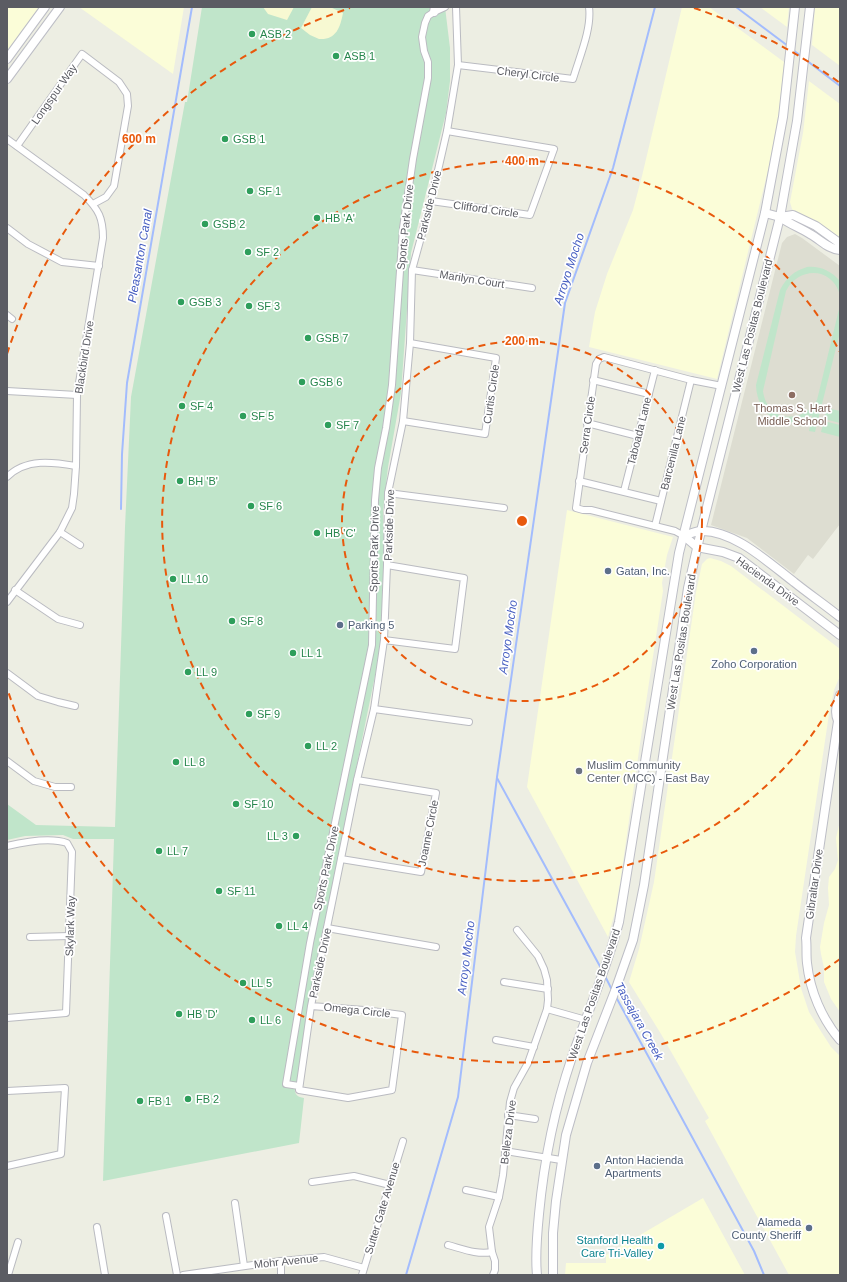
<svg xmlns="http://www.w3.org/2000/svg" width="847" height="1282" viewBox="0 0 847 1282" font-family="Helvetica,sans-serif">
  <rect width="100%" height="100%" fill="#edeee3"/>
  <g fill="#fbfdd8">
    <path d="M7,7H43L7,54Z"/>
    <path d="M79,7H184L173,74Z"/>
    <path d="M682,7H709L784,62L779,111L769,166L717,379L589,347L595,312L607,274L633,210L642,176Z"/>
    <path d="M760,7H789L787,27Z"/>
    <path d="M815,7H840V66L812,45Z"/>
    <path d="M809,81L840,104V240L795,212L792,209L790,202L803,133Z"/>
    <path d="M567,510L673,537L667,555L662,583L663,591L645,709L620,883L615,912L608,937L527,787Z"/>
    <path d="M710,558L721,561L731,566L840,649V676L834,690L829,714L796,936L795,952L801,988L809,1012L822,1033L831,1047L840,1056V1275H789L705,1121L709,1118L661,1034L629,982L639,949L654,882L696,592L702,564L707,559Z"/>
    <path d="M840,821V1012L831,999L824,982V968L821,954L820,947L824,923L829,905L828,888L829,877L835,869L838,860L836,838Z"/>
    <path d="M703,1198L745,1275H565L566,1263H606V1255Z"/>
  </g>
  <path fill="#ddddd1" d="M795,234L802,238L840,266V524L813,559L808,555L794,574L747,538L711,525L782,243L787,237Z"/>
  <g fill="#c0e5ca">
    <path d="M202,7H445L450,48V81L446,113L411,253L401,393L388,467L383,511L384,545L381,642L377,666L309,1000L297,1082C293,1090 294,1097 304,1098L299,1143L103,1181L114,839H73L63,835L25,836L7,840V804L36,825L115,827L125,527L131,397L185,102H187Z"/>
    <path d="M807,267C821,266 831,271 840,281V295C832,267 799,266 786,291L763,391C767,422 802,425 817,400L840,305V332L815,432L809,431L812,415C785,433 757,417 756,385L780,290C786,278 794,271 807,267Z"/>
    <path d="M827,408L840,411V423L824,419Z"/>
    <path d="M824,421L840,425V437L821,432Z"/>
  </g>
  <g fill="#f7f9d2">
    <path d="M263,7H294L287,20L268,14Z"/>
    <path d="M312,7H330L343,13C340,28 336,40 319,39L310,35L301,28Z"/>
  </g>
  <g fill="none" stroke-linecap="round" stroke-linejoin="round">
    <g stroke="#a3bcfd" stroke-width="2">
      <path d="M736,7L788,46"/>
      <path d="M793,50L802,57"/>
      <path d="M806,60L840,86"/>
      <path d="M121,509L122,454L127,383L192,7"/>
      <path d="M497,778L602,970"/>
      <path d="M605,976L612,990"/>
      <path d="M616,997L754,1251L764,1275"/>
      <path d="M406,1275L458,1097L497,777L565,303L613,168L655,7"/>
    </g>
    <defs>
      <g id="street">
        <path d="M458,65L573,79C579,58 592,29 589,7"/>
        <path d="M7,139L84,195C99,210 103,218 103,238L77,395L76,466L74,494L72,508L60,532L7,602"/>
        <path d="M17,146L82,54L119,82L127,94L128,106L114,186L106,197L93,204"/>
        <path d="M431,201L530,215L554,149L447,131"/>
        <path d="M7,228L28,244L62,262L99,266"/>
        <path d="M412,270L532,288"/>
        <path d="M7,315L12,319"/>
        <path d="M593,380L649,394"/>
        <path d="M7,391L77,395"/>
        <path d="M403,421L485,434L496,358L410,343"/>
        <path d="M587,423L638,436"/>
        <path d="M7,477C26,458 53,462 76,466"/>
        <path d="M579,481L661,501"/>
        <path d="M624,491L655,370"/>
        <path d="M388,493L504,508"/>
        <path d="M655,526L691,380"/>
        <path d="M60,532L80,545"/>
        <path d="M684,536L675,531L591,510H583L576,508L596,364L599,359L604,357L691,380L722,386"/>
        <path d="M15,590L58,619L80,625"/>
        <path d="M384,640L455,649L464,578L387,565"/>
        <path d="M7,673L38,696L58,702L75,706"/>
        <path d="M374,709L469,722"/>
        <path d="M7,761L34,781L55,787H71"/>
        <path d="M7,846C24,842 50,837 67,843L72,852L66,1013L7,1018"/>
        <path d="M341,859L421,872L436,793L357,780"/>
        <path d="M327,928L436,947"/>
        <path d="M30,937L70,936"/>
        <path d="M504,982L548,989"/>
        <path d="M311,1006L364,1010L402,1015L392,1090L348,1098L299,1090L311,1006L357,780L374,709L384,640L387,565L388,493L403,421L410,343L412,270L431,201L447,131L458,65L456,7"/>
        <path d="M547,1009L586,1020"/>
        <path d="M496,1040L534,1047"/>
        <path d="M299,1086L286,1084L310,943L372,645L375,500L378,468L386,428L392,385L403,228L413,159L428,78V62L424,51L422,37L425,23L428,16L434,12L445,7"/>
        <path d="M7,1091L65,1088L61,1154L7,1166"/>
        <path d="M508,1115L535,1119"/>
        <path d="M505,1151L561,1160"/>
        <path d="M312,1182L354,1176L390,1185"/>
        <path d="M466,1190L499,1197"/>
        <path d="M235,1203L244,1266"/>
        <path d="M166,1216L177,1275"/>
        <path d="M97,1227L105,1275"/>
        <path d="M448,1245C463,1249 477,1255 492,1252"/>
        <path d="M281,1261V1275"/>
        <path d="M8,1275L18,1242"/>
        <path d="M183,1275L281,1261L324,1257L364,1268"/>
        <path d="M362,1275L403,1141"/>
        <path d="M493,1275L495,1270V1261L492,1252L489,1227L499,1197L503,1175L510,1102L514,1088L528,1063L547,1009L548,1000L547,980L544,969L538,956L517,930"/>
      </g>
      <g id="secondary">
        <path d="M434,12L435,7"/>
        <path d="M7,59L45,7"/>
        <path d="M7,79L60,7"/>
        <path d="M765,213L780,217L793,215L816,226L838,242L840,249"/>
        <path d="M780,217C791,225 799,227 810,234C821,240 828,249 840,250"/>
        <path d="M684,536L697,547L723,552L739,558L840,635"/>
        <path d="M684,536C689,534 696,531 701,531C734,530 769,563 794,582C809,594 825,605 840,617"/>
        <path d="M840,695C837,705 834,712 838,721L806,938C807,946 806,955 807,963C810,991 822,1019 840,1040"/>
        <path d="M537,1275C535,1255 537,1234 539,1214C544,1161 555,1107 572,1057C588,1011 607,968 619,922L679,553L765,213L783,117L795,7"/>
        <path d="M553,1275V1233L556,1201L566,1135L587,1063L615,991L633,940L644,885L688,588L701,531L780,217L797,121L810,7"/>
      </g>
    </defs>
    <use href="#street" stroke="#babbc1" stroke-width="8"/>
    <use href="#secondary" stroke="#bdbec6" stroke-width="10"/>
    <use href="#street" stroke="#fff" stroke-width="6"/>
    <use href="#secondary" stroke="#fff" stroke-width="8"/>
  </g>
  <g fill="none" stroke="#e8590c" stroke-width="2" stroke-dasharray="7 5">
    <circle cx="522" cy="521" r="180"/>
    <path d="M840 690A360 360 0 1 1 840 352"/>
    <path d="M840 959A541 541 0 0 1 7 688M7 354A541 541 0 0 1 350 8M694 8A541 541 0 0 1 840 83"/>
  </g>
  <g fill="#2e9e5b" stroke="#fff" stroke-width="1.5">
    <circle cx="252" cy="34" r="4"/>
    <circle cx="336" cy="56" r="4"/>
    <circle cx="225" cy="139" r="4"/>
    <circle cx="250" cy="191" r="4"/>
    <circle cx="317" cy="218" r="4"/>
    <circle cx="205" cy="224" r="4"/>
    <circle cx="248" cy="252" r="4"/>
    <circle cx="181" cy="302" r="4"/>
    <circle cx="249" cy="306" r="4"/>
    <circle cx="308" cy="338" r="4"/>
    <circle cx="302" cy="382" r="4"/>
    <circle cx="182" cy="406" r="4"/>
    <circle cx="243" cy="416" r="4"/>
    <circle cx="328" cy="425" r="4"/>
    <circle cx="180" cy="481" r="4"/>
    <circle cx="251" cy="506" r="4"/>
    <circle cx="317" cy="533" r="4"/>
    <circle cx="173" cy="579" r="4"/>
    <circle cx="232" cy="621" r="4"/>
    <circle cx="293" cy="653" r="4"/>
    <circle cx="188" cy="672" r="4"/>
    <circle cx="249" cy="714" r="4"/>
    <circle cx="308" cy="746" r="4"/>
    <circle cx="176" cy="762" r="4"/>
    <circle cx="236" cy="804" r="4"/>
    <circle cx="296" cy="836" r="4"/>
    <circle cx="159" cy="851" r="4"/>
    <circle cx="219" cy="891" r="4"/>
    <circle cx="279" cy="926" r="4"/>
    <circle cx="243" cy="983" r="4"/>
    <circle cx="179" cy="1014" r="4"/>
    <circle cx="252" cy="1020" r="4"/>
    <circle cx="188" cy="1099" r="4"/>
    <circle cx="140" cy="1101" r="4"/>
  </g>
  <circle fill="#8d6e63" stroke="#fff" stroke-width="1.5" cx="792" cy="395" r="4"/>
  <g fill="#5c6f8a" stroke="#fff" stroke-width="1.5">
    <circle cx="608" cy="571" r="4"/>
    <circle cx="340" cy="625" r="4"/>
    <circle cx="754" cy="651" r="4"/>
    <circle cx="597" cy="1166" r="4"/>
    <circle cx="809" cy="1228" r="4"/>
  </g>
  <circle fill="#6b7280" stroke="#fff" stroke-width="1.5" cx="579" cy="771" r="4"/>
  <circle fill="#0f9aa8" stroke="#fff" stroke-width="1.5" cx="661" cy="1246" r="4"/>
  <g text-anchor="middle" stroke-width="3.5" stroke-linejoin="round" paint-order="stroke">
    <g font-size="11" fill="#27864d" stroke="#fff" text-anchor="start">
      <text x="260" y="38">ASB 2</text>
      <text x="344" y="60">ASB 1</text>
      <text x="233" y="143">GSB 1</text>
      <text x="258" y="195">SF 1</text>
      <text x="325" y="222">HB 'A'</text>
      <text x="213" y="228">GSB 2</text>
      <text x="256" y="256">SF 2</text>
      <text x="189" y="306">GSB 3</text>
      <text x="257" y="310">SF 3</text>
      <text x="316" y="342">GSB 7</text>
      <text x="310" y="386">GSB 6</text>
      <text x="190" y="410">SF 4</text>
      <text x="251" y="420">SF 5</text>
      <text x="336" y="429">SF 7</text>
      <text x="188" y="485">BH 'B'</text>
      <text x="259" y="510">SF 6</text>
      <text x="325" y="537">HB 'C'</text>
      <text x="181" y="583">LL 10</text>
      <text x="240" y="625">SF 8</text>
      <text x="301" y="657">LL 1</text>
      <text x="196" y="676">LL 9</text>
      <text x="257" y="718">SF 9</text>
      <text x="316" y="750">LL 2</text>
      <text x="184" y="766">LL 8</text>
      <text x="244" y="808">SF 10</text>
      <text x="288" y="840" text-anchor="end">LL 3</text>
      <text x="167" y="855">LL 7</text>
      <text x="227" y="895">SF 11</text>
      <text x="287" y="930">LL 4</text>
      <text x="251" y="987">LL 5</text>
      <text x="187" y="1018">HB 'D'</text>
      <text x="260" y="1024">LL 6</text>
      <text x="196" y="1103">FB 2</text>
      <text x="148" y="1105">FB 1</text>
    </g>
    <g font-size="11" fill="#5b5c63" stroke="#fff">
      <text transform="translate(528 74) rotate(7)" y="4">Cheryl Circle</text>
      <text transform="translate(54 94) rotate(-55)" y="4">Longspur Way</text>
      <text transform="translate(429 205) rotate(-76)" y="4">Parkside Drive</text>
      <text transform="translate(486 209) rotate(8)" y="4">Clifford Circle</text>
      <text transform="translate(405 227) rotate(-84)" y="4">Sports Park Drive</text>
      <text transform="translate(472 279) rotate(9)" y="4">Marilyn Court</text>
      <text transform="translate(752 326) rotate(-76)" y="4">West Las Positas Boulevard</text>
      <text transform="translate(84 357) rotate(-81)" y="4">Blackbird Drive</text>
      <text transform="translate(491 394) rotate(-82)" y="4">Curtis Circle</text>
      <text transform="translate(587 425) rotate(-82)" y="4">Serra Circle</text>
      <text transform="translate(639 431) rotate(-76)" y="4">Taboada Lane</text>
      <text transform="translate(673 453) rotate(-76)" y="4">Barcenilla Lane</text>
      <text transform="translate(389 525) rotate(-88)" y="4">Parkside Drive</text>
      <text transform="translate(374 549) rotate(-89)" y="4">Sports Park Drive</text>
      <text transform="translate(768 581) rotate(36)" y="4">Hacienda Drive</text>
      <text transform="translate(681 642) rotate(-81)" y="4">West Las Positas Boulevard</text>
      <text transform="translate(428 833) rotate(-79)" y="4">Joanne Circle</text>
      <text transform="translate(326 868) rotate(-78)" y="4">Sports Park Drive</text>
      <text transform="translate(814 884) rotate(-82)" y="4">Gibraltar Drive</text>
      <text transform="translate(70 926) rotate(-88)" y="4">Skylark Way</text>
      <text transform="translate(320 963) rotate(-78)" y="4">Parkside Drive</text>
      <text transform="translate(594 994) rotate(-71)" y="4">West Las Positas Boulevard</text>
      <text transform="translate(357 1010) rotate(6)" y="4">Omega Circle</text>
      <text transform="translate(508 1132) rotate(-83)" y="4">Belleza Drive</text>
      <text transform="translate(382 1208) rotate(-73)" y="4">Sutter Gate Avenue</text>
      <text transform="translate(286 1261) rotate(-6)" y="4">Mohr Avenue</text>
    </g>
    <g font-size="11" fill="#785e54" stroke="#fff">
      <text x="792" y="412">Thomas S. Hart<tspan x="792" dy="13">Middle School</tspan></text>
    </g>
    <g font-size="11" fill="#4e5e75" stroke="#fff" text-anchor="start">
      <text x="616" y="575">Gatan, Inc.</text>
      <text x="348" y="629">Parking 5</text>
      <text x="754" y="668" text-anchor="middle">Zoho Corporation</text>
      <text x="605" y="1164">Anton Hacienda<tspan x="605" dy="13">Apartments</tspan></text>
      <text x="801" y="1226" text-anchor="end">Alameda<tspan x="801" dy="13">County Sheriff</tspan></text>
    </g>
    <g font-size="11" fill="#5b616d" stroke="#fff" text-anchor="start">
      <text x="587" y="769">Muslim Community<tspan x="587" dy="13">Center (MCC) - East Bay</tspan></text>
    </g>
    <g font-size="11" fill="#0d838f" stroke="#fff" text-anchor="end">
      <text x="653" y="1244">Stanford Health<tspan x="653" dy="13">Care Tri-Valley</tspan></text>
    </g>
    <g font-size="12" font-style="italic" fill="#465ec1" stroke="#fff">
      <text transform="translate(140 256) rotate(-80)" y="4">Pleasanton Canal</text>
      <text transform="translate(569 269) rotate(-72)" y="4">Arroyo Mocho</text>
      <text transform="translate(508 637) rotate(-82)" y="4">Arroyo Mocho</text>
      <text transform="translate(466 958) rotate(-83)" y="4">Arroyo Mocho</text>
      <text transform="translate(639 1021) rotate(61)" y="4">Tassajara Creek</text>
    </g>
  </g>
  <circle cx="522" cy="521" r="6" fill="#e8590c" stroke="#fff" stroke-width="2"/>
  <g font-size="12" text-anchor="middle" font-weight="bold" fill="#e8590c" stroke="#fff" stroke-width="3.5" stroke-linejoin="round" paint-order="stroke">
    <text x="139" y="143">600 m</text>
    <text x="522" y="165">400 m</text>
    <text x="522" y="345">200 m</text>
  </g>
  <rect width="847" height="1282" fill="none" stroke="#5b5c63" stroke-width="16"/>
</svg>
